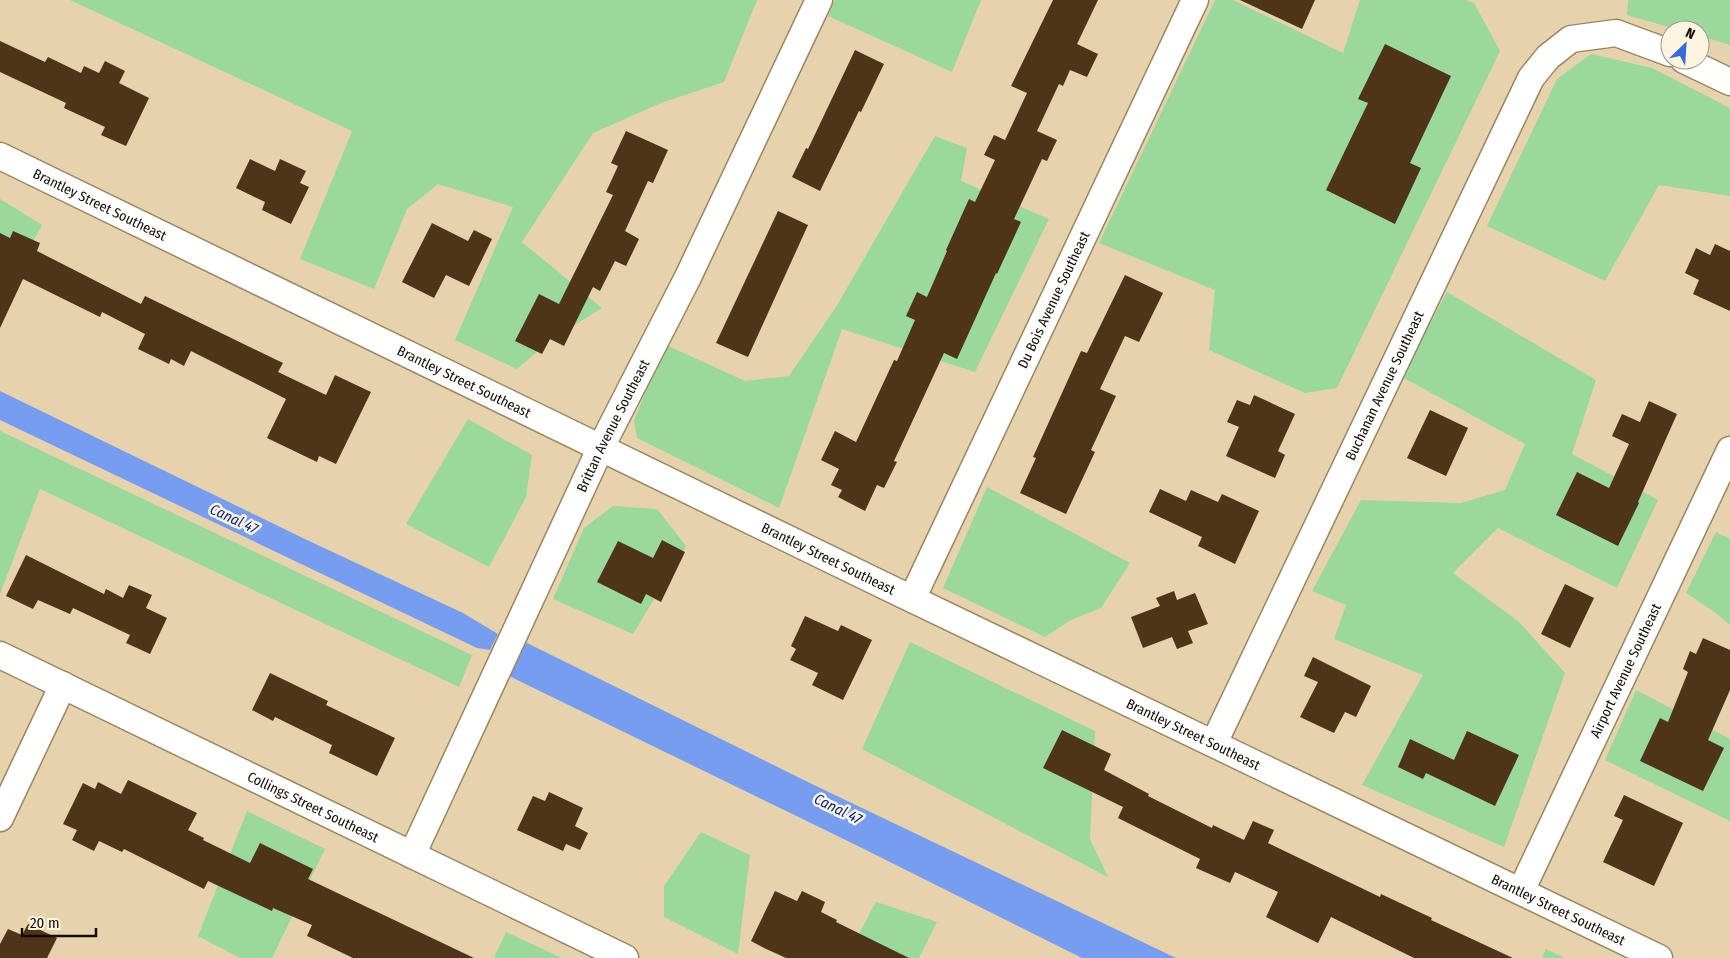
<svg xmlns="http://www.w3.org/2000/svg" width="1730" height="958" viewBox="0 0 1730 958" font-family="'Fira Sans Condensed',sans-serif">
  <rect width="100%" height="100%" fill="#e6d3ac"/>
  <g fill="#9ad89b">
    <path d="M70,0H757L724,82L661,103L593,133L522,242L602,308L552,339L517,369L455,340L513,207L438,184L407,209L374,289L300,259L352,131Z"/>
    <path d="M835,0H981L952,72L828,16Z"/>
    <path d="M1215,0H1233L1343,53L1360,0H1466L1474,3L1500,51L1337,388L1305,393L1209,350L1215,290L1099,243Z"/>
    <path d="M1628,0H1730V45L1700,36V30H1679L1627,15Z"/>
    <path d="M1591,54L1652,68L1730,108V196L1659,185L1605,281L1487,226L1557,79Z"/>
    <path d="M935,136L967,148L961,181L1049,219L975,372L842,329L779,508L637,438L634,421L664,344L745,381L789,376L836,307Z"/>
    <path d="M0,199L42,225L0,302Z"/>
    <path d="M1447,292L1596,380L1572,454L1658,500L1617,588L1498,528L1453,573L1519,622L1565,673L1504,847L1362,785L1423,675L1334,639L1346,605L1312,591L1361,500L1461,503L1505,490L1525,444L1402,377Z"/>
    <path d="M468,419L532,455L526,497L489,567L406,524Z"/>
    <path d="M0,431L472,655L459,687L40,489L0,594Z"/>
    <path d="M987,487L1130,563L1101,608L1071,620L1045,637L943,588Z"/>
    <path d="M613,506L657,509L686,546L633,634L553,599L584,528Z"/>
    <path d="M1716,532L1730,539V625L1716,613L1686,593Z"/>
    <path d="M910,642L1095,731L1090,839L1108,877L862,749Z"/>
    <path d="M1636,690L1730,739V821L1605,760Z"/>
    <path d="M247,811L325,849L272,958H240L198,936Z"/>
    <path d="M701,832L750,855L738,954L664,917V886Z"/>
    <path d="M876,902L937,922L919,958H846Z"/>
    <path d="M506,932L562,958H494Z"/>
    <path d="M1546,949L1565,958H1542Z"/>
  </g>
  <g fill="#779df1">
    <path d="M0,391L307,540L463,613L498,634L490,650L477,648L0,420Z"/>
    <path d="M525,642L816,786L1176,958H1082L860,847L509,676Z"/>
  </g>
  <g fill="#4e3419">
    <path d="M1053,0H1098L1077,44L1098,54L1087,77L1070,70L1063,86L1059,84L1037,131L1057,140L1047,161L1042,159L1014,219L1021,222L997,274L996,273L957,359L944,353L894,461L897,462L884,488L877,485L865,511L838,497L842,490L831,485L839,469L821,460L835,431L856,442L894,360L897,361L915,320L906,316L917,292L927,297L947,251L946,250L969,199L975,202L995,160L984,155L994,135L1005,140L1027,93L1011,86Z"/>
    <path d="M1240,0H1315L1302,29Z"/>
    <path d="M0,41L45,62L48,57L81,73L84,66L99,73L105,61L125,71L119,83L149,98L126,146L101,135L105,127L64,108L66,103L0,72Z"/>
    <path d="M1385,44L1451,76L1410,163L1421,168L1395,224L1326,190L1368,103L1358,99Z"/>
    <path d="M855,50L884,64L861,112L859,111L820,191L792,177L806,148L808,149Z"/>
    <path d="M626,131L668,150L653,183L648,181L625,231L639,239L626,266L615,261L600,291L593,287L564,346L550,339L542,354L515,341L539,294L559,304L613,195L606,192L618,166L611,163Z"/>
    <path d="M250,159L275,171L280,159L306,171L300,183L309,187L291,224L262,210L265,202L236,188Z"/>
    <path d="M778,211L808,225L748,357L716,343Z"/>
    <path d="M432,223L468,241L474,230L492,239L469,286L446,275L434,298L402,282Z"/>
    <path d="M13,231L40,243L37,251L141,304L145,296L283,363L278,372L326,395L335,375L371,392L336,464L319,456L317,462L267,438L286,399L191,351L184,366L171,359L169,364L138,349L145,334L102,312L100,317L23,279L0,328V233L10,238Z"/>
    <path d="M1715,244L1730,251V311L1693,294L1699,280L1685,273L1696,248L1710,255Z"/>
    <path d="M1125,275L1163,293L1139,342L1125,336L1100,389L1116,396L1091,450L1095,452L1066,514L1020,493L1036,458L1033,457L1081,351L1087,353Z"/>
    <path d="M1254,395L1295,414L1278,451L1285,455L1275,478L1226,456L1239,427L1227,422L1237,400L1250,405Z"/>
    <path d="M1649,401L1677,414L1638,502L1639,503L1618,546L1556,515L1577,472L1609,488L1629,444L1612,436L1622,414L1640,422Z"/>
    <path d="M1430,410L1468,428L1446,476L1407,458Z"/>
    <path d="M1160,489L1186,501L1191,490L1218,502L1222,494L1259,511L1235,564L1198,546L1202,537L1149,512Z"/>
    <path d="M662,540L685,552L661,602L646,594L641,604L597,582L618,541L653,558Z"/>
    <path d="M26,555L104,594L106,589L123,598L129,585L152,595L146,608L167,618L150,654L126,643L130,635L73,608L70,614L38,600L33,609L6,596Z"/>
    <path d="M1565,584L1594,598L1570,648L1541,634Z"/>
    <path d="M1174,591L1177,600L1195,593L1208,624L1188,631L1193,643L1177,649L1172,637L1143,648L1131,617L1160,606L1156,598Z"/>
    <path d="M805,616L838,631L841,625L872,640L843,700L812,685L818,673L790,660L796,649L791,646Z"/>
    <path d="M1703,638L1730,650V690L1708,740L1724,748L1703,791L1640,761L1660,718L1668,722L1688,672L1683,669L1690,651L1696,654Z"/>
    <path d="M1313,657L1371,686L1356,717L1345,712L1334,733L1300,717L1318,682L1304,676Z"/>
    <path d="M270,673L328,701L326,705L395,738L377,776L329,753L332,745L275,717L273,721L252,710Z"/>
    <path d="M1062,730L1111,754L1104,770L1149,794L1148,796L1212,828L1213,825L1244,840L1253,821L1274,830L1268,843L1380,897L1381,894L1432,918L1431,920L1513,958H1414L1331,917L1318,943L1266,917L1278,892L1235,872L1230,883L1196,868L1200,859L1118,818L1123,807L1043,768Z"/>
    <path d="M1467,731L1519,755L1495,806L1426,773L1423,779L1398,767L1410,739L1454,760Z"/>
    <path d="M128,780L197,813L188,830L204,838L203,840L250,863L260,843L313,869L308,879L474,958H353L307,936L312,925L273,908L272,911L208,881L204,889L124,849L122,852L99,841L94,851L72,840L77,830L63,824L83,783L95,789L98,782L121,794Z"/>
    <path d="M549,792L583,808L575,826L588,833L580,850L566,844L563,851L517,830L533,796L545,801Z"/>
    <path d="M1624,795L1683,823L1654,886L1603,862L1623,820L1614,816Z"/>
    <path d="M775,891L797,901L802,891L825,902L821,912L837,920L836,922L909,958H786L764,948L751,941Z"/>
    <path d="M28,924L57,938L47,958H0V944L8,929L22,935Z"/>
  </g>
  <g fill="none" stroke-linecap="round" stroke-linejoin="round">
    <defs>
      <g id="street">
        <path d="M1684,60L1730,82"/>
        <path id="s1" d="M0,156L885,586L1659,958"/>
        <path id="s2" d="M912,599L1195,0"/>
        <path id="s3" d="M0,655L625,958"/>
        <path id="s4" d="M1214,743L1531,78L1548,57L1571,39L1616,33L1670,53"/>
        <path d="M0,818L63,685"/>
        <path id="s5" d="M412,855L601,447L688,277L819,0"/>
        <path id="s6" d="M1521,891L1730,450"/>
      </g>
    </defs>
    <use href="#street" stroke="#998763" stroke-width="29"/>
    <use href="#street" stroke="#fff" stroke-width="26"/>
  </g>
  <g text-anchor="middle" stroke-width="5" stroke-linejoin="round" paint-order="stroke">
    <g font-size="14" fill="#110b01" stroke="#fef5e1">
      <text dy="5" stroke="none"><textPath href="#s1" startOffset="111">Brantley Street Southeast</textPath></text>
      <text dy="5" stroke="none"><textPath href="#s2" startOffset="331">Du Bois Avenue Southeast</textPath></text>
      <text dy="5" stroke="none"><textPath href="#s1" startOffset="516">Brantley Street Southeast</textPath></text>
      <text dy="5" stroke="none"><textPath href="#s4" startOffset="396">Buchanan Avenue Southeast</textPath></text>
      <text dy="5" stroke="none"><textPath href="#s5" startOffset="474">Brittan Avenue Southeast</textPath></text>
      <text dy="5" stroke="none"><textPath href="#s1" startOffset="921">Brantley Street Southeast</textPath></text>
      <text dy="5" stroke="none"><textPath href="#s6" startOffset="244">Airport Avenue Southeast</textPath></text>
      <text dy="5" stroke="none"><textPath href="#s1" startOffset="1326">Brantley Street Southeast</textPath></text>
      <text dy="5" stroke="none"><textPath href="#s3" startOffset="348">Collings Street Southeast</textPath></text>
      <text dy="5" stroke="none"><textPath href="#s1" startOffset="1731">Brantley Street Southeast</textPath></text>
    </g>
    <g font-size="15" font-style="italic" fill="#0b2988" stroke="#fef5e1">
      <text transform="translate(234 519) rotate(25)" y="5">Canal 47</text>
      <text transform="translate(838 809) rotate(26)" y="5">Canal 47</text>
    </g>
  </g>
  <g transform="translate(1685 45) rotate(25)"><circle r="24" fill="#fef5e1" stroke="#9f9787"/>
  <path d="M0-4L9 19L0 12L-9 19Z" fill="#3c69da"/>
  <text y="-8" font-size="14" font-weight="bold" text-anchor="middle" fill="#110b01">N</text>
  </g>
  <path d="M22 928v8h74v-8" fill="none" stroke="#110b01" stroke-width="2.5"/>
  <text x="30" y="928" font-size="15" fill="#110b01" stroke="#fef5e1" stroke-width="4" paint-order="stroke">20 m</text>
</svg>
